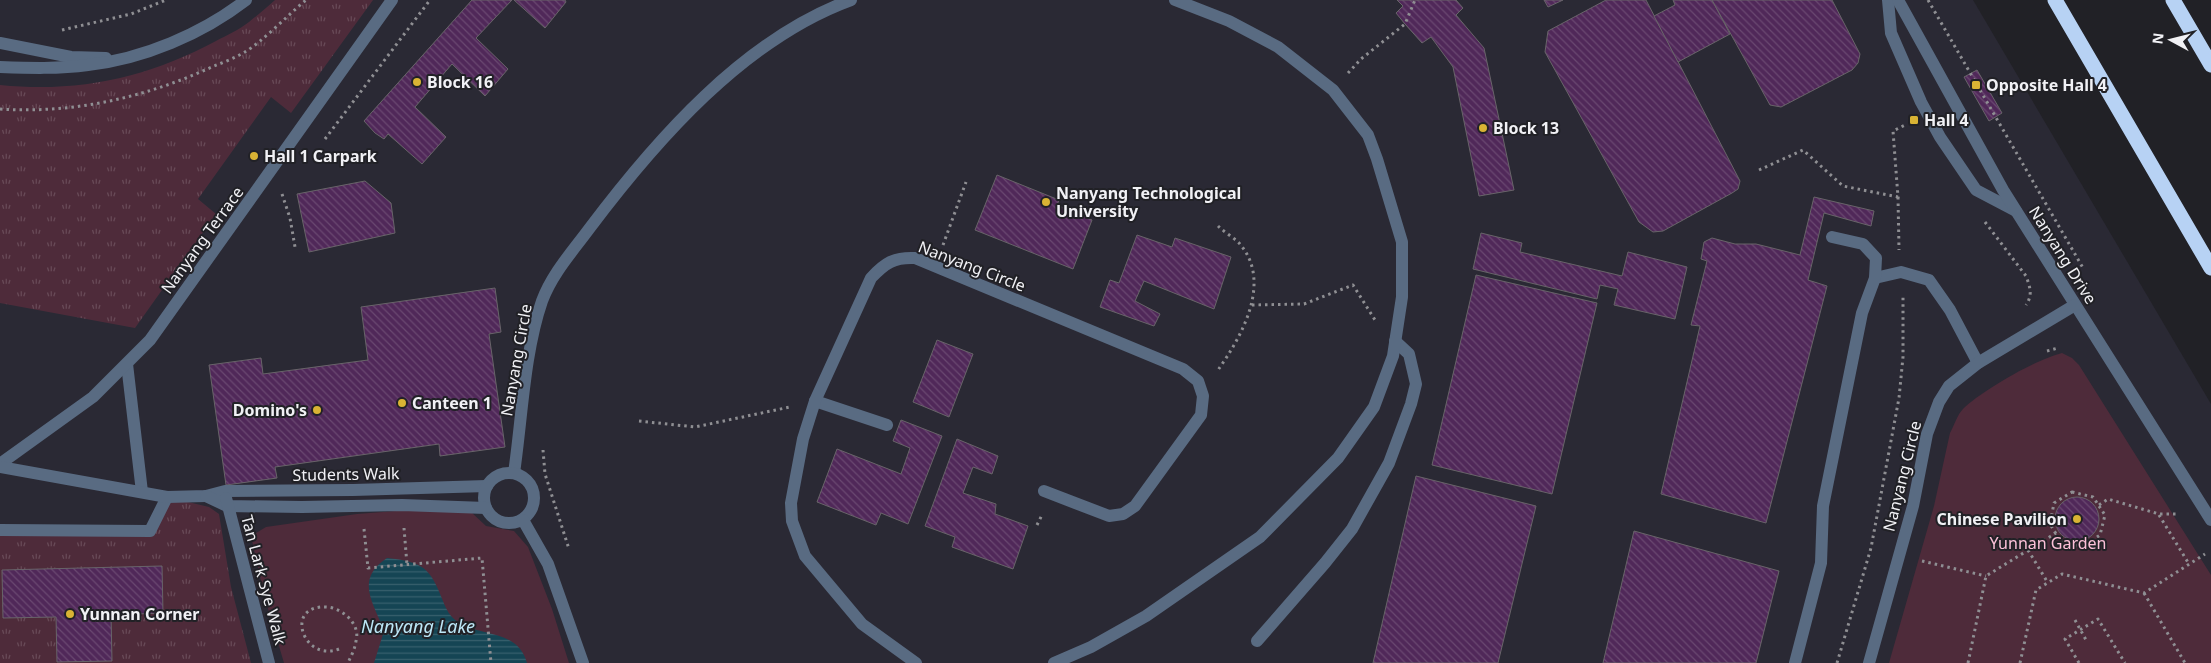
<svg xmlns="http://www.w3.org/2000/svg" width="2211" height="663" viewBox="0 0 2211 663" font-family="'Noto Sans',sans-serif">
  <defs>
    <pattern id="grass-tufts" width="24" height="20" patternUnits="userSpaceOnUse" patternTransform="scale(1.25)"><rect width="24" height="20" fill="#4e2b3a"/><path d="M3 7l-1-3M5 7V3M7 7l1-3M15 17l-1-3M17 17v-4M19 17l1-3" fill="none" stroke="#684a57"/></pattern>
    <pattern id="water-rules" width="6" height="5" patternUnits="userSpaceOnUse" patternTransform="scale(1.25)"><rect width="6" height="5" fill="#154554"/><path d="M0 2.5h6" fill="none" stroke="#38606d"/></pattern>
    <pattern id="building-back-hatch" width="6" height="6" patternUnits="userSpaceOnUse" patternTransform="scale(1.25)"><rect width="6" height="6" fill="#502859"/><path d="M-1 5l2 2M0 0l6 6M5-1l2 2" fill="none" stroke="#6a4871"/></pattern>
  </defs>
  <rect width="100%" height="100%" fill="#212126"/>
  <path fill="#2a2934" d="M0,0H1973L2211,404V663H0Z"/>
  <g fill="url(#grass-tufts)">
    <path d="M275,0H373L291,113L271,97L198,199L216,214L135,328L0,303V85C78,93 147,78 216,41C227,35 239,30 249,22C258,15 267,7 275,0Z"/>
    <path d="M167,497L209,507L219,514L231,587L251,663H0V530L150,531Z"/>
  </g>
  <g fill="#4e2b3a">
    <path d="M2062,353L2072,358L2079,365L2211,575V663H1889L1934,506L1950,433C1954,426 1957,415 1963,409C1983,390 2035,360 2062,353Z"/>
    <path d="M434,508L470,511L486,526L514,531L528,547L552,609L569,663H284L264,595L251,536L266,527L357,514Z"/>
  </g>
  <path fill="url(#water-rules)" d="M387,558C423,562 430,567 443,601C446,609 450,617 458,622C483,638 518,629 527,663H374L384,631C374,603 354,580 387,558Z"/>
  <g fill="url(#building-back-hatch)" stroke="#686469">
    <path d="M472,0H512L476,38L508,69L485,96L452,64L415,107L446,137L422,164L388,134L384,139L375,133L364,121Z"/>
    <path d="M514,0H565L566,2L545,28Z"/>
    <path d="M1397,0H1456L1463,8L1456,15L1484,48L1514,190L1479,196L1453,67L1431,37L1422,43L1405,24L1396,13L1403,6Z"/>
    <path d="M1544,0H1563L1548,7Z"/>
    <path d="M1606,0H1646L1740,181L1738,189L1732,193L1663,231L1653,232L1639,222L1545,52L1548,31Z"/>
    <path d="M1673,0H1712L1730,34L1678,62L1654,16L1675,5Z"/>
    <path d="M1712,0H1832L1860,54L1858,63L1852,70L1781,107L1770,105Z"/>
    <path d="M1977,70L2002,113L1989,121L1964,77Z"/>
    <path d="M997,175L1059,200L1057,205L1092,220L1073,269L975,230Z"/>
    <path d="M365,181L391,203L395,233L309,252L297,194Z"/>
    <path d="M1814,197L1874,211L1871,226L1824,213L1808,280L1827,286L1766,523L1661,494L1700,326L1691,325L1707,261L1701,259L1704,242L1712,238L1735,244H1756L1800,255Z"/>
    <path d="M1481,233L1522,243L1520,252L1622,276L1628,252L1687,267L1675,319L1614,305L1618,289L1600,285L1597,299L1473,269Z"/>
    <path d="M1137,235L1172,247L1175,238L1231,257L1214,309L1144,281L1135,301L1160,314L1154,326L1100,307L1110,280L1119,283Z"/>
    <path d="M1476,275L1597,303L1552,494L1432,465Z"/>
    <path d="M495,288L501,332L489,334L505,447L440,456L439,444L275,467L277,478L226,485L209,365L261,358L263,374L368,360L361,307Z"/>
    <path d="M937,340L973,354L949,417L913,402Z"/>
    <path d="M901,420L942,436L908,524L881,513L876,525L817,502L837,449L901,474L910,448L893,441Z"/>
    <path d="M957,439L998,456L992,474L973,467L963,493L996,504L995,514L1028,526L1013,569L952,547L955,537L925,526Z"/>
    <path d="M1416,476L1536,506L1498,663H1373Z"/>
    <circle cx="2077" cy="519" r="22"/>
    <path d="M1634,531L1779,571L1756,663H1603Z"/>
    <path d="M162,566L163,613L111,615L112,661L57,662L56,617L3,618L2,570Z"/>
  </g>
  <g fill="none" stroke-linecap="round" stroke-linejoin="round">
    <g stroke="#8f8f93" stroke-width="3" stroke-dasharray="2.5 4" stroke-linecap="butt">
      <path d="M1928,0L2083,268"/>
      <path d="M62,30L131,14L166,0"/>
      <path d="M1348,73L1361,59L1405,24L1415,0"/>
      <path d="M0,109C74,114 147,97 214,66C224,62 235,58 245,52C263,41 288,15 306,0"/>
      <path d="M325,139L430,0"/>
      <path d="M1759,170L1803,150L1843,186L1898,197L1893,131L1907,124"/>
      <path d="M282,194L290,218L295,247"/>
      <path d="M1898,197L1899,250"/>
      <path d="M1985,222L2026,276C2030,287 2033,295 2026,305"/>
      <path d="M1218,226C1224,232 1233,237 1239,243C1273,281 1242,336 1218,370"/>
      <path d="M943,245L966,182"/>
      <path d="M1252,305L1304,304L1353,285L1375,320"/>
      <path d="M2047,351L2058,348"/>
      <path d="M639,421L695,427L790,407"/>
      <path d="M543,450L545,474L569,549"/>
      <path d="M2072,492L2093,497L2105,515L2100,535L2082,547L2061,542L2050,524L2054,503Z"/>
      <path d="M2099,505L2108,499L2159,514H2178"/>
      <path d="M2159,515L2189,564"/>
      <path d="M1037,525L1042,515"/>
      <path d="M404,528L407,565"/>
      <path d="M364,529L368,568L482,558L491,663"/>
      <path d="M2028,550L2048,583"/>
      <path d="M1922,561L1986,576"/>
      <path d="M2144,593L2185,663"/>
      <path d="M2075,620L2086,640"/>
      <path d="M339,649C303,663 283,604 327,607C342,608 361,624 356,641C355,649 351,656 348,663"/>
      <path d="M1837,663L1871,548L1899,398L1903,357V296"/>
      <path d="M1968,663L1986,576L2056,533"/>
      <path d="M2020,663L2036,590L2062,574L2144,593L2205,554"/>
      <path d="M2079,663L2065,639L2098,619L2125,663"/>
    </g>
    <g stroke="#596b82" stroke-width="12">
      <path d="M1888,0L1891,33L1921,102L1940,137L1976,190L2016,211"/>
      <path d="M0,43L71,57L106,58"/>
      <path d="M1875,278L1901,272L1929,280L1950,310L1978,363"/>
      <path d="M127,364L142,492"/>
      <path d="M815,401L887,425"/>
      <path d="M0,530L150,531L167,497"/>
      <path d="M1257,641L1325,563L1352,529L1389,463L1411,404L1416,384L1409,354L1395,341"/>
      <path d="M1795,663L1821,563L1823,506L1862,313L1875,278L1876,258L1863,244L1832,237"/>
    </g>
    <g stroke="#596b82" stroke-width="12">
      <path d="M1898,0L2003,190L2211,520"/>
      <path d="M0,67C29,68 59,69 88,65C143,59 202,34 246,0"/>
      <path d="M0,464L93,397L150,340L392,0"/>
      <path d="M0,467L167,497L206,496L225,491L353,490L487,486"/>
      <path d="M514,473C522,419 524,353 542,301C552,274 572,252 589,229C656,140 744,39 851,0"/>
      <circle cx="509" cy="498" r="25"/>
      <path d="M206,496L227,506L302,507L402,505L486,508"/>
      <path d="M226,498L269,663"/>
      <path d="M523,520L548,564L583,663"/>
      <path d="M916,663L862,624L805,556L792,521L791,503L803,439L815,401L871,278C885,263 894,257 915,258L1183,369L1198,381L1203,396L1201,415L1135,506L1123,514L1109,516L1044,491"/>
      <path d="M1054,663L1091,647L1146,616L1260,537L1338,458L1374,407L1393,356L1402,297V242L1377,159L1368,135L1333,90L1278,47L1229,21L1175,0"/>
      <path d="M1869,663L1913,506L1927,434L1939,402L1949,386L1978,363L2075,305"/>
    </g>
    <g stroke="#b7d2f4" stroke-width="15">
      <path d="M2055,0L2211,268"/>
      <path d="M2173,0L2211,65"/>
    </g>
  </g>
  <g fill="#d9b334" stroke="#212126" stroke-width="2">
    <circle cx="417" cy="82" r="5"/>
    <rect x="1971" y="80" width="10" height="10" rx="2.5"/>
    <rect x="1909" y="115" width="10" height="10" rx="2.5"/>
    <circle cx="1483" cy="128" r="5"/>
    <circle cx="254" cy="156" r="5"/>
    <circle cx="1046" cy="202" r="5"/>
    <circle cx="402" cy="403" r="5"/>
    <circle cx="317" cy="410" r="5"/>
    <circle cx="2077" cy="519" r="5"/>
    <circle cx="70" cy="614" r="5"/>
  </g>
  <g text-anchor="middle" stroke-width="4" stroke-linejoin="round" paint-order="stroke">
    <g font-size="16" font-weight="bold" fill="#f1f1f5" stroke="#212126" text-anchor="start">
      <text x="427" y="88">Block 16</text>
      <text x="1986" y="91">Opposite Hall 4</text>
      <text x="1924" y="126">Hall 4</text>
      <text x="1493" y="134">Block 13</text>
      <text x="264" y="162">Hall 1 Carpark</text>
      <text x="1056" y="199">Nanyang Technological<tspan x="1056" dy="18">University</tspan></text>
      <text x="412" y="409">Canteen 1</text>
      <text x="307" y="416" text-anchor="end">Domino's</text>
      <text x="2067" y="525" text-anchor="end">Chinese Pavilion</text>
      <text x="80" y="620">Yunnan Corner</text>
    </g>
    <g font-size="16" fill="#f1f1f5" stroke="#212126">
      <text transform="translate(202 240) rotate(-54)" y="6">Nanyang Terrace</text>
      <text transform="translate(2063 255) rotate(58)" y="6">Nanyang Drive</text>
      <text transform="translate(972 266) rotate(21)" y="6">Nanyang Circle</text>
      <text transform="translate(516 360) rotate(-80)" y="6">Nanyang Circle</text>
      <text transform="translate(346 474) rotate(-1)" y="6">Students Walk</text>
      <text transform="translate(1902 476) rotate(-76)" y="6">Nanyang Circle</text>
      <text transform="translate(264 580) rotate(75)" y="6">Tan Lark Sye Walk</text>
    </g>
    <g font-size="16" fill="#fcc0d8" stroke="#212126">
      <text x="2048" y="549">Yunnan Garden</text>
    </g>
    <g font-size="18" font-style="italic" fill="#bce7f7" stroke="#212126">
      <text x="418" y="633">Nanyang Lake</text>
    </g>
  </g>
  <g transform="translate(2171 40) rotate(277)" stroke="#212126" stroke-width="4" paint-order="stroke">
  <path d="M0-4L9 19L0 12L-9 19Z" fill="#f1f1f5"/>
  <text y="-8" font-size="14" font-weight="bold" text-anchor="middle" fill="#f1f1f5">N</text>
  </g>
</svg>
